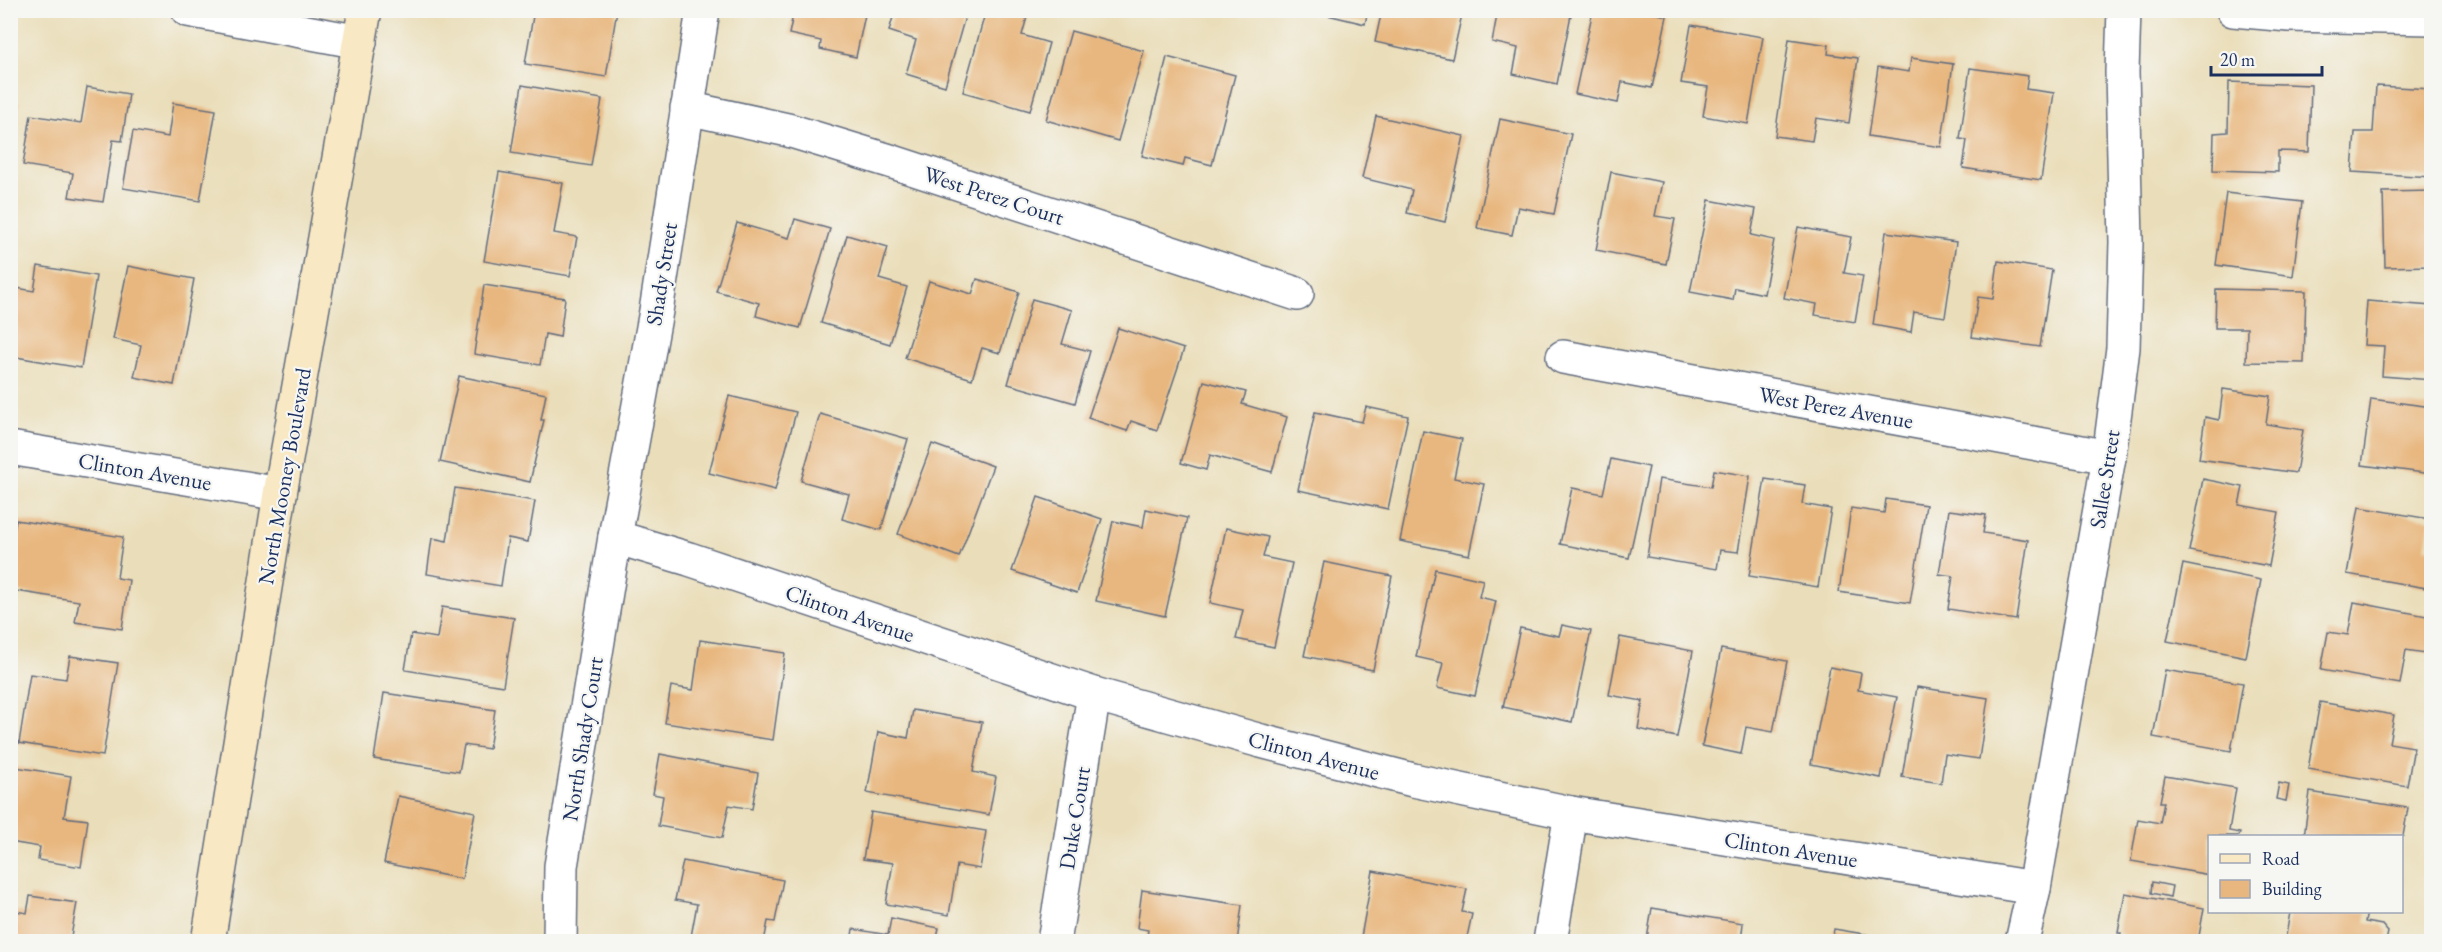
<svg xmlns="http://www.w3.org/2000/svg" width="2442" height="952" viewBox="0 0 2442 952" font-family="'EB Garamond',serif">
  <rect width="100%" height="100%" fill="#f6f6f2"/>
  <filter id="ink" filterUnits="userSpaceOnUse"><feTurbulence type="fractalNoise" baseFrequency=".0167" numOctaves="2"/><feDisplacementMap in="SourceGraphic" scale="12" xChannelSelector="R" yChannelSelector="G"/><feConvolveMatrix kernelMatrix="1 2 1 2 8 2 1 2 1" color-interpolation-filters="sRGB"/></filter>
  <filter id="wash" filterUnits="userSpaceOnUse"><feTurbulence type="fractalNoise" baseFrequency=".008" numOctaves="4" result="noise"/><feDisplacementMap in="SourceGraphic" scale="24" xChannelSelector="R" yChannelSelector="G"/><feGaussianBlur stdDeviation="1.35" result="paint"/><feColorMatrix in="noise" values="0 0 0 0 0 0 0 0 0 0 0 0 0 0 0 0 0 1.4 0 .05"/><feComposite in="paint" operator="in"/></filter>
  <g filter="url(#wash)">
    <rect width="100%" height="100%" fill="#eadeba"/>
    <g id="blocks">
      <g fill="#e8b77f">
        <path d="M534,10H617L606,77L525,64Z"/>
        <path d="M794,10H866L856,57L820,49L821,41L789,34Z"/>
        <path d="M895,10H967L945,86L906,74L916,40L889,31Z"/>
        <path d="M986,10H1029L1022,35L1049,43L1030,111L963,92Z"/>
        <path d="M1307,10H1368L1365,24Z"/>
        <path d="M1382,10H1463L1452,59L1375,42Z"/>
        <path d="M1498,10H1572L1557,84L1513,74L1518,48L1492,42Z"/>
        <path d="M1593,10H1640L1667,16L1652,88L1622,82L1618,103L1575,94Z"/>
        <path d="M1691,25L1763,37L1748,124L1703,116L1708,87L1681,83Z"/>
        <path d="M1071,31L1144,51L1118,141L1046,120Z"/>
        <path d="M1789,39L1829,45L1828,54L1858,58L1849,123L1816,118L1812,141L1775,136Z"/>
        <path d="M1167,57L1235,75L1212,165L1185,158L1183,166L1142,156Z"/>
        <path d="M1911,58L1953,64L1941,147L1868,136L1878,67L1909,72Z"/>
        <path d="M1970,68L2028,76L2026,89L2054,93L2041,180L1963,168L1967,140L1960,139Z"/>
        <path d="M2229,82L2311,85L2309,152L2278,151V172L2213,170L2214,133L2228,132Z"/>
        <path d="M522,85L602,99L591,166L511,153Z"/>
        <path d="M2376,86L2432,89V177L2352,172L2355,132H2373Z"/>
        <path d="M87,87L129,94L122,141L113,140L103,202L69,197L73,173L23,165L31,115L81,123Z"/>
        <path d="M10,101L19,102L12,152H10Z"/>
        <path d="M173,103L216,110L200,201L123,188L133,131L168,137Z"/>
        <path d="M1376,116L1464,136L1445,222L1407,213L1412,190L1362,178Z"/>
        <path d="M1500,119L1571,134L1554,214L1518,207L1512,235L1477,228Z"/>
        <path d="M499,172L563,183L554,233L577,237L570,276L484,261Z"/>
        <path d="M1611,172L1662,182L1655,216L1675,219L1666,264L1596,250Z"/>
        <path d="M2432,191V266L2385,267L2383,192Z"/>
        <path d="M2226,193L2302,202L2293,276L2216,265Z"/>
        <path d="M1709,200L1756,209L1751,235L1774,240L1764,294L1735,288L1733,300L1690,292Z"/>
        <path d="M795,219L830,229L800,328L756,316L759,303L716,291L737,223L789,238Z"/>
        <path d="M1798,227L1851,237L1844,273L1863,276L1855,322L1815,315L1817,304L1784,298Z"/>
        <path d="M1886,232L1956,242L1945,317L1914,312L1911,332L1873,325Z"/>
        <path d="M847,235L888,247L879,279L907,287L890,344L821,323Z"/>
        <path d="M1998,261L2052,270L2040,347L1972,337L1978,297L1993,299Z"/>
        <path d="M38,266L96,276L81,368L10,356V287L34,291Z"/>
        <path d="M128,266L194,279L174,385L134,377L141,345L113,339Z"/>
        <path d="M977,279L1019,292L1000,353L982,348L972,379L905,358L929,281L972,294Z"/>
        <path d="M484,285L565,298L560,337L545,334L540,365L474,354Z"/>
        <path d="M2216,289L2306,291L2304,363L2246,362L2247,328H2215Z"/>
        <path d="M1032,299L1072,310L1062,344L1090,351L1075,403L1008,384Z"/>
        <path d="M2367,301L2432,306V380L2382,376L2384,346L2364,345Z"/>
        <path d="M1118,328L1184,349L1157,430L1131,421L1127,431L1088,418Z"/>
        <path d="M459,376L546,394L541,420H544L530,482L440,462Z"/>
        <path d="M1204,381L1246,392L1242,404L1287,417L1272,472L1210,455L1206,470L1181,463Z"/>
        <path d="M2223,389L2270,396L2266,424L2303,430L2296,473L2199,459L2205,417L2219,420Z"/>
        <path d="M729,396L796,412L775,490L709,473Z"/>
        <path d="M2371,399L2432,407V474L2362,465Z"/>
        <path d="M1366,407L1408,416L1388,509L1298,490L1315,412L1362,422Z"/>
        <path d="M820,414L908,439L881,530L842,519L849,494L801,481Z"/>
        <path d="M1423,431L1462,439L1454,478L1484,484L1469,555L1400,541Z"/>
        <path d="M932,444L993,466L959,557L898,534Z"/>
        <path d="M1611,459L1649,467L1629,558L1560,544L1572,488L1603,494Z"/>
        <path d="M1714,470L1750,476L1738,552L1720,550L1717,569L1647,557L1659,479L1711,487Z"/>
        <path d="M1765,479L1805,485L1802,504L1831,509L1818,587L1749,576Z"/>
        <path d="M2203,479L2243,487L2239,505L2279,512L2269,566L2189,551Z"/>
        <path d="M455,488L535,501L528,542L508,538L501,586L427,574L432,538L447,541Z"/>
        <path d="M1038,497L1102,519L1077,593L1012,571Z"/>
        <path d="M1886,499L1926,505L1910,603L1839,592L1851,508L1884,513Z"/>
        <path d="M2359,507L2430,519L2425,548L2432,549V589L2347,574Z"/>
        <path d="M1146,509L1187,518L1165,616L1096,601L1113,521L1143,527Z"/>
        <path d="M1949,510L1986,515L1983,533L2028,540L2016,620L1948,609L1953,576L1939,574Z"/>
        <path d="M16,520L123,537L117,578L129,580L122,629L75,622L79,601L10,590V555Z"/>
        <path d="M1226,528L1268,537L1263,557L1292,563L1274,647L1236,639L1243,610L1210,603Z"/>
        <path d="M1324,562L1392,576L1373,670L1304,656Z"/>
        <path d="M2183,564L2261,580L2246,657L2167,641Z"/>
        <path d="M1435,569L1483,580L1479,597L1496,601L1475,696L1437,688L1443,663L1416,657Z"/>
        <path d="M2354,602L2432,617V654L2406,650L2400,684L2321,670L2328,632L2348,635Z"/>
        <path d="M442,607L514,618L503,686L405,670L411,634L437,638Z"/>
        <path d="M1562,625L1591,631L1572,722L1503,707L1520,628L1559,636Z"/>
        <path d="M1620,637L1693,651L1677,737L1638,729L1643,701L1609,695Z"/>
        <path d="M700,640L785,653L773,740L665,723L671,686L693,690Z"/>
        <path d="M1721,649L1787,661L1773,732L1746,727L1741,754L1702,746Z"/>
        <path d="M70,656L118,663L103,756L19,743L30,674L66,679Z"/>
        <path d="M1830,667L1861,673L1858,690L1897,697L1881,778L1811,764Z"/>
        <path d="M2165,670L2243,683L2231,751L2153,737Z"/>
        <path d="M1917,687L1988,698L1979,759L1945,754L1941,783L1902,777Z"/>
        <path d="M384,693L495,710L489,749L464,745L459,772L374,759Z"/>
        <path d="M2320,702L2394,715L2389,743L2414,747L2407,786L2308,769Z"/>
        <path d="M913,710L982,722L973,772L996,777L989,815L867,793L878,732L908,738Z"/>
        <path d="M660,754L758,773L752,809L729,805L722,838L658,826L663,796L653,794Z"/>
        <path d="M10,766L71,776L64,817L88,820L81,867L38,860L40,847L10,842Z"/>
        <path d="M2165,776L2236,788L2229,831L2240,833L2239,836H2210V875L2131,861L2138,819L2160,823L2164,802H2160Z"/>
        <path d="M2279,783L2289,785L2286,801L2276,799Z"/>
        <path d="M2310,792L2408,808L2403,836H2304Z"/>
        <path d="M398,796L475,812L462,879L384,863Z"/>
        <path d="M871,812L986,831L980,869L957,865L949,915L886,904L893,863L863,859Z"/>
        <path d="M683,861L783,880L775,922L768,921L764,942H690L697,904L675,900Z"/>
        <path d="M1373,871L1467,889L1462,912L1472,914L1466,942H1384L1361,937Z"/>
        <path d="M2152,882L2172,886L2170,897L2151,893Z"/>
        <path d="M1142,890L1242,905L1237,942H1146L1148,930L1137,928Z"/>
        <path d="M2125,893L2204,908L2198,942H2119L2121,933H2118Z"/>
        <path d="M30,896L77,903L70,942H10V910L27,913Z"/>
        <path d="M1652,908L1743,923L1741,942H1637L1638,937L1647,939Z"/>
        <path d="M2290,912H2367L2365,922L2382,925L2388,932L2386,942H2285Z"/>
        <path d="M891,918L939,928L936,942H851L853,929L888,935Z"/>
        <path d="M1834,929L1900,940V942H1832Z"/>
      </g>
    </g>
  </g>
  <g filter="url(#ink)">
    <use href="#blocks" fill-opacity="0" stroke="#636c7e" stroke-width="1.5"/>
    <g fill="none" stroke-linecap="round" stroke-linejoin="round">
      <defs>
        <g id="street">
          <path d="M188,10L360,42"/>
          <path d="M2233,10L2289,15L2432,18"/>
          <path d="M687,108L788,130L890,161L1297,294"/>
          <path d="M1563,357L2109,457"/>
          <path d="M10,448L280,494"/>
          <path d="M615,537L689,559L1094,694L1261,741L1413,780L1571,813L2034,888"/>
          <path d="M560,942L561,866L615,537L656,311L703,10"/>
          <path d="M1054,942L1094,694"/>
          <path d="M1550,942L1571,813"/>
          <path d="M2022,942L2034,888L2109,457L2123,348L2126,242L2122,72L2124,10"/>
        </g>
        <path id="secondary" d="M208,942L280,494L365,10"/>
      </defs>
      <use href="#street" stroke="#636c7e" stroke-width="36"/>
      <use href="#secondary" stroke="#636c7e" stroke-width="36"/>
      <use href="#street" stroke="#fff" stroke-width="33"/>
      <use href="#secondary" stroke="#f8e8c3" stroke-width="33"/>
    </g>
  </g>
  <g text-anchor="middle" stroke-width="4.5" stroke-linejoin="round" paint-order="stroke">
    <g font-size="22" fill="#1b2f5e" stroke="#f6f6f2">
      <text transform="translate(994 195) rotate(18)" y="8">West Perez Court</text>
      <text transform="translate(661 274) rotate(-81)" y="8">Shady Street</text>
      <text transform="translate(1836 407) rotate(10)" y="8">West Perez Avenue</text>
      <text transform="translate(145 471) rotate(10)" y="8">Clinton Avenue</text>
      <text transform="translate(284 476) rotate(-80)" y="8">North Mooney Boulevard</text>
      <text transform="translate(2104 479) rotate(-81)" y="8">Sallee Street</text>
      <text transform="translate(850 613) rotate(19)" y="8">Clinton Avenue</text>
      <text transform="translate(582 739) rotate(-81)" y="8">North Shady Court</text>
      <text transform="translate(1314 755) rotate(15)" y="8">Clinton Avenue</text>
      <text transform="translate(1074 818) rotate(-81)" y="8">Duke Court</text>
      <text transform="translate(1791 849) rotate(9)" y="8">Clinton Avenue</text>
    </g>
  </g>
  <rect width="2442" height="952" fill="none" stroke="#f6f6f2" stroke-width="36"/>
  <rect x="2208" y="835" width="195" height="78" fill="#f6f6f2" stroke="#9ea6b7" stroke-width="1.5"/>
  <rect x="2220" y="854" width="30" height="9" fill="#f8e8c3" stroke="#9ea6b7" stroke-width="1.5"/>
  <text x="2262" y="865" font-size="18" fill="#1b2f5e">Road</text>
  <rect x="2220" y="880" width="30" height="18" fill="#e8b77f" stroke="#9ea6b7" stroke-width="1.5"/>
  <text x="2262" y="895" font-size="18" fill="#1b2f5e">Building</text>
  <path d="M2211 66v9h111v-9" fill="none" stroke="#1b2f5e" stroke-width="3"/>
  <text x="2220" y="66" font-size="18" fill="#1b2f5e" stroke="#f6f6f2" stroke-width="4.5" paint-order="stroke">20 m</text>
</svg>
